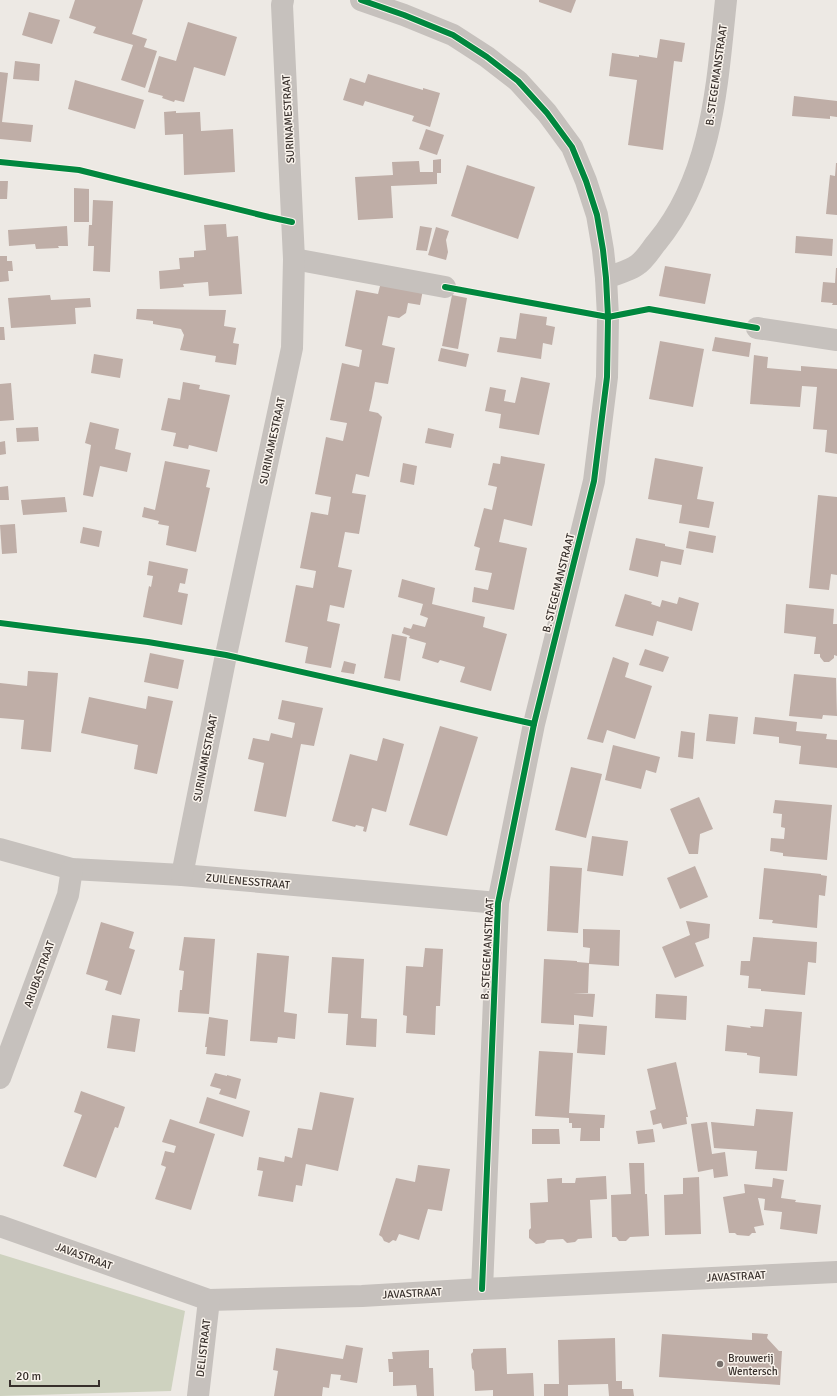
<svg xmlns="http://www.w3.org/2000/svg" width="837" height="1396" viewBox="0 0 837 1396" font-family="Signika,sans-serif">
  <rect width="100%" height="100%" fill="#ede9e4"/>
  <path fill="#ced2bf" d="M0,1254L185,1311L171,1391L0,1396Z"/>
  <g fill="#bfaea7">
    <path d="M75,0H143L132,34L147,39L144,47L157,51L145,88L121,80L133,45L93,33L96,27L69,18Z"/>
    <path d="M539,0H576L571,13L539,2Z"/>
    <path d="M29,12L60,20L52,44L22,35Z"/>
    <path d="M188,22L237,37L225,76L194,67L184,102L175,100L174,102L162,98L163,96L148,92L159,56L176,61Z"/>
    <path d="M660,39L685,43L682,62L674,61L663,150L628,145L637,80L609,76L612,53L639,57V55L657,58Z"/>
    <path d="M15,61L40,64L39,81L13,79Z"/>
    <path d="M0,72L8,73L2,122L33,125L31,142L0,139Z"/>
    <path d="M368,74L423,90V88L440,93L430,127L412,121L414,116L365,101L363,106L343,100L350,78L365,83Z"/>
    <path d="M75,80L144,100L135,129L68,109Z"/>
    <path d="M794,96L837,101V117L830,116V119L792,116Z"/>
    <path d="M176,111V113L200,112L201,131L233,129L235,172L184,175L183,134L165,135L164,112Z"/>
    <path d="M426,129L444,135L437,155L419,149Z"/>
    <path d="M441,159V173H437V184L391,186L393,218L358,220L355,177L393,175L392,162L419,161L420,172H433V160Z"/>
    <path d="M836,163H837V215L826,214L830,175L835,176Z"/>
    <path d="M467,165L535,187L518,239L451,216Z"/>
    <path d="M0,181H8L7,199H0Z"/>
    <path d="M74,188L89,189V222H74Z"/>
    <path d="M93,200L113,201L110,272L93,271L94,246H88L89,225H92Z"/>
    <path d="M226,224L227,237L238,236L242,294L209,296L208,282L183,284L184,287L160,289L159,271L180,269L179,258L194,257V251L206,250L204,225Z"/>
    <path d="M67,226L68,246H58L59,248L36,249L35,244L9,246L8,230Z"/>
    <path d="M420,226L432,228L427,251L416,250Z"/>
    <path d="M436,227L449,231L446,240L448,252L446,260L428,255Z"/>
    <path d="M796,236L833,239L832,256L795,253Z"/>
    <path d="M0,256H7V261H12L13,271H8L9,281L0,282Z"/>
    <path d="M665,266L711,274L705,304L659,296Z"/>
    <path d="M836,268H837V305H832L833,303L821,302L823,282L835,283Z"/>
    <path d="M381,282L423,290L420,305L408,303L406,313L399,318L388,316L382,345L395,348L388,384L375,382L372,398L369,411L378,413L382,417L369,477L356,474L352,493L366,495L359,534L345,532L338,567L352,570L344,608L330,605L327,621L340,624L331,668L305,663L308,647L285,642L296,585L313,588L316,571L300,568L311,512L328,515L331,497L315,494L326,437L343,441L347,423L330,420L342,363L359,367L362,350L345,346L356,290L378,294Z"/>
    <path d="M50,295L51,300L90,298L91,307L75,308L76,324L11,328L8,298Z"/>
    <path d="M452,295L467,298L458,349L442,346Z"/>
    <path d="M137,309L226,310L224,326L236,328L233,343L239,344L236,365L215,362L216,356L180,350L184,335L181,329L153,324V321L136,319Z"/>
    <path d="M520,313L547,317L546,325L555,327L552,345L543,343L541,359L497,352L500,337L516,339Z"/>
    <path d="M0,327H4L5,340H0Z"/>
    <path d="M715,337L751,343L749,357L712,351Z"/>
    <path d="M660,341L704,349L693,407L649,399Z"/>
    <path d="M441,348L469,354L466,367L438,361Z"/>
    <path d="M94,354L123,359L120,378L91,373Z"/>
    <path d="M754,355L768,357L767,368L801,371V366L837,369V454L825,452L827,430L813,429L817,387L802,386L800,407L750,404Z"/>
    <path d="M521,377L550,383L539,435L499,428L501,414L485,411L490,387L506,390L504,401L515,403Z"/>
    <path d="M183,382L200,385L199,389L230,395L217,452L189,445L188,449L173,446L176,433L161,430L168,398L180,400Z"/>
    <path d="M11,383L14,420L0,421V384Z"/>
    <path d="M90,422L119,429L115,449L131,453L127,472L100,466L93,497L83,495L91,445L85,443Z"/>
    <path d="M38,427L39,441L17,442L16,428Z"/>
    <path d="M428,428L454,434L451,448L425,443Z"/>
    <path d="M5,441L6,454L0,455V442Z"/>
    <path d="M501,456L545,464L532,526L504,519L499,542L527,548L514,610L472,602L474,587L488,590L492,573L475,570L480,548L474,546L484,508L492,510L497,487L488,485L493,463L500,464Z"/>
    <path d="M655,458L703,467L697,499L714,502L709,528L679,523L682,505L648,499Z"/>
    <path d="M165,461L210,470L206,487L210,488L196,552L166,545L169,526L158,524L159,521L142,517L144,507L155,510Z"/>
    <path d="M403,463L417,466L414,485L400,482Z"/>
    <path d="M8,486L9,500H0V487Z"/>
    <path d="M818,495L837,497V575L831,574L829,590L809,588Z"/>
    <path d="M65,497L67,512L23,515L21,500Z"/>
    <path d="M15,524L17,553L2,554L0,525Z"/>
    <path d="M83,527L102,531L99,547L80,543Z"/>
    <path d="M689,531L716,536L713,553L686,548Z"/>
    <path d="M636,538L665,544V546L684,550L681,565L661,561L658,577L629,570Z"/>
    <path d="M149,561L188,569L185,584L180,583L178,592L188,594L182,625L143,617L149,586L151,587L153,576L147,575Z"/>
    <path d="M402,579L435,588L432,604L485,617L483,627L507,634L491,691L460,682L465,667L440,660L438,663L422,658L426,643L409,638L410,636L402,633L404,627L411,629L413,624L425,627L428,618L420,615L423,604L398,597Z"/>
    <path d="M625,594L652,602L651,604L660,607L662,600L677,604L679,597L699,603L692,631L657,621L653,636L615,626Z"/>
    <path d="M786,604L834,609L833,624H837V656L834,655V658L829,662H824L820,657V654H814L816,637L784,633Z"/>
    <path d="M392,634L407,637L400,681L384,678Z"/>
    <path d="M645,649L669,657L663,672L639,665Z"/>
    <path d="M150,653L184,660L178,689L144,682Z"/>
    <path d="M613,657L629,663L625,677L652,686L635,739L607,730L603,743L587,739Z"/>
    <path d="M344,661L356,664L354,674L341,672Z"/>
    <path d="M28,671L58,673L51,752L21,749L24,720L0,718V683L27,686Z"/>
    <path d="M794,674L836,678L837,716L823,715L822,719L789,716Z"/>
    <path d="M148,696L173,701L157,774L134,769L138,745L81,733L89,697L146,709Z"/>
    <path d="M282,700L323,708L314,746L301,744L286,817L254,811L264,763L248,759L253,738L269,741L271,733L292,738L295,723L278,719Z"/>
    <path d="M709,714L738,717L735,744L706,741Z"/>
    <path d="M755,717L797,722L796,731L827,734L826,739L837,740V768L799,764L801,746L779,743V737L753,734Z"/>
    <path d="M440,726L478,737L447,836L409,825Z"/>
    <path d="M681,731L695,733L693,759L678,757Z"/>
    <path d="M383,738L404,744L386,812L372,808L366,832L363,831L364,827L356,825L355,827L332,821L350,754L377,761Z"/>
    <path d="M613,745L660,757L656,773L646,770L641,789L605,780Z"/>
    <path d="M571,767L602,774L586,838L555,830Z"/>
    <path d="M699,797L713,829L700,834L698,854H689L670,809Z"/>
    <path d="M775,800L832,805L827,860L783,856V853L770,851L771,838L784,839L785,828L781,827L782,814L773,813Z"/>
    <path d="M592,836L628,841L623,876L587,871Z"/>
    <path d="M550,866L582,868L578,933L547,931Z"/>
    <path d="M695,866L708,897L680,909L667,878Z"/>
    <path d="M764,868L821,874V875L827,876L825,896L819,895L817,928L772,923L773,920L759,919Z"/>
    <path d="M686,921L710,924L709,938L695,943L704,966L675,978L662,947L690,935Z"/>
    <path d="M101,922L134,932L129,948L135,950L121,995L105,990L108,981L86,974Z"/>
    <path d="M583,929L620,930L619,966L589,964L588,993H573L595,994L593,1017L574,1015V1025L541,1023L544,959L577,961V962L589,963L590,948L583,947Z"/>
    <path d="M184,937L215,939L209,1014L178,1012L180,990H182L184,971L179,970Z"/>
    <path d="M753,937L817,942L816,963L808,962L805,995L761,991V989L748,988L749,976L740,975L741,961H750Z"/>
    <path d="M425,948L443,949L440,1006H436L435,1035L406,1033L407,1016L403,1015L406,966L423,967Z"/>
    <path d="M257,953L289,956L284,1012L297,1014L295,1039L278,1037L277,1043L250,1041Z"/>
    <path d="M332,957L364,959L361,1018L377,1019L376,1047L346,1045L348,1014L328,1013Z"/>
    <path d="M656,994L687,996L686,1020L655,1018Z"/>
    <path d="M765,1009L802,1012L797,1076L759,1073L760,1057L747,1055V1053L725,1051L727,1025L751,1028L750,1026L763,1027Z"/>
    <path d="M112,1015L140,1019L135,1052L107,1048Z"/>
    <path d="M209,1017L228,1020L225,1056L206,1054L207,1047H205Z"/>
    <path d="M579,1024L607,1026L605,1055L577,1053Z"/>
    <path d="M539,1051L573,1053L569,1113L605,1115L604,1128H600V1141H580L581,1128H572V1123H569V1118L535,1116Z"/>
    <path d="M676,1062L688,1117H686L687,1124L663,1129L661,1123L653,1125L650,1111L656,1109L647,1069Z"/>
    <path d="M215,1073L227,1076V1075L241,1079L236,1099L219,1094L221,1089L210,1086Z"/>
    <path d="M81,1091L125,1107L118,1128L115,1127L96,1178L63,1166L82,1115L74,1112Z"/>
    <path d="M320,1092L354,1098L338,1171L306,1164L302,1186L296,1185L293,1202L258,1196L263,1171L257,1170L259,1157L284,1162L285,1156L292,1158L298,1128L312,1130Z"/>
    <path d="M207,1097L250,1111L243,1137L199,1123Z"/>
    <path d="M756,1109L793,1112L787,1171L755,1169L757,1151L714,1148L711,1122L754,1126Z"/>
    <path d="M170,1119L215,1134L191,1210L155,1199L166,1167L161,1165L165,1151L174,1153L176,1146L162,1142Z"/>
    <path d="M707,1122L712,1154L725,1152L728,1176L714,1178L713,1169L698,1172L691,1124Z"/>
    <path d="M532,1129H559L560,1144H532Z"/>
    <path d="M653,1129L655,1142L638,1144L636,1131Z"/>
    <path d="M629,1163H644L645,1194H647L649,1236L630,1237L626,1241H619L616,1237H612L611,1195L631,1194Z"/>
    <path d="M418,1165L450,1169L442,1211L428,1209L419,1240L399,1234L396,1241L393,1240L389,1243L384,1241L382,1237L379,1235L396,1178L415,1182Z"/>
    <path d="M606,1176L607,1199L590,1200L592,1238L578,1239L575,1242L567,1243L563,1239L547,1240L544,1243L536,1244L529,1238V1230L531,1228L530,1203L548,1202L547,1179L562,1178V1183H575L576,1178Z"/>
    <path d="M699,1177L701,1234L665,1235L664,1195L683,1194V1178Z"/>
    <path d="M773,1178L784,1180L781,1198L796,1200L795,1202L821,1205L817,1234L780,1229L782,1212L764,1210L765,1199L758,1198L764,1225L754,1227L756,1233H752L749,1236L737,1235L735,1233H729L723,1197L745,1193L744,1184L772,1187Z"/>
    <path d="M752,1333L768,1334L767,1338L779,1351H782L780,1385L659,1377L662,1334L752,1340Z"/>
    <path d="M615,1338L616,1381H622V1389H633L634,1396H609L608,1384L568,1385V1396H544V1384H559L558,1340Z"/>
    <path d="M346,1345L363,1348L357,1383L340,1380L341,1375L331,1374L329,1388L323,1387L322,1396H274L278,1371L273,1370L276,1348L343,1359Z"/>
    <path d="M506,1348L507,1374L533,1373L534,1396H493V1390L475,1391L474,1371L472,1368L471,1354L473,1352V1349Z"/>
    <path d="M429,1350V1368H433L434,1396H417L416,1385L393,1386V1372H389L388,1359H393L392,1352Z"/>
  </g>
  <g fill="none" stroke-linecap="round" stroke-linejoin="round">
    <g stroke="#c6c1bd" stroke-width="22">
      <path d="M361,0L404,15L453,35L487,57L518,81L547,113L572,147L586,181L597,215L603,250L606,278L608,317L607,377L594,481L534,724L498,903L482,1289"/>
      <path d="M294,259L445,287"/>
      <path d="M606,278C614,275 631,270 637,265C645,260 651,249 657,242C713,174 717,84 726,0"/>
      <path d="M757,328L837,340"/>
      <path d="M0,849L72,869L182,875L498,903"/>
      <path d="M182,875L226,655L292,348L294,259L282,5L283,0"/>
      <path d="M0,1078L68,895L72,869"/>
      <path d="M0,1226L209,1300L362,1296L482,1289L837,1272"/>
      <path d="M198,1396L209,1300"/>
    </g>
    <defs>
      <g id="cycleway">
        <path d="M361,0L404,15L453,35L487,57L518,81L547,113L572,147L586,181L597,215L603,250L606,278L608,317L607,377L594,481L534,724L498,903L482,1289"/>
        <path d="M0,162L79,170L269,217L292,222"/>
        <path d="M445,287L608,317L649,309L757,328"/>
        <path d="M0,623L148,642L226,655L534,724"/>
      </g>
    </defs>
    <use href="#cycleway" stroke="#f9f3ec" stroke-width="8"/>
    <use href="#cycleway" stroke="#00873e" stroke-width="6"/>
  </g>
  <circle fill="#77706c" stroke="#f9f3ec" stroke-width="1.5" cx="720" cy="1364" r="4"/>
  <g text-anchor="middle" stroke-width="3" stroke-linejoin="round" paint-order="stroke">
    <g font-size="11" fill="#372f2b" stroke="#f9f3ec">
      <text transform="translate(716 75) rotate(-82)" y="4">B. STEGEMANSTRAAT</text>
      <text transform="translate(288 119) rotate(-93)" y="4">SURINAMESTRAAT</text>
      <text transform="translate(272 441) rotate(-78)" y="4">SURINAMESTRAAT</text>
      <text transform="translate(558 583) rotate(-76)" y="4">B. STEGEMANSTRAAT</text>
      <text transform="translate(205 758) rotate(-79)" y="4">SURINAMESTRAAT</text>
      <text transform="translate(248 881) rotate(5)" y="4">ZUILENESSTRAAT</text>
      <text transform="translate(487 949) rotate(-87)" y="4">B. STEGEMANSTRAAT</text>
      <text transform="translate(39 974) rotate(-70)" y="4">ARUBASTRAAT</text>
      <text transform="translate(84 1256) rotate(20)" y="4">JAVASTRAAT</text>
      <text transform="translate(736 1276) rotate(-3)" y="4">JAVASTRAAT</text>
      <text transform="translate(412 1293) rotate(-3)" y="4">JAVASTRAAT</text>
      <text transform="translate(203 1348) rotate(-83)" y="4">DELISTRAAT</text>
    </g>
    <g font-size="11" fill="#372f2b" stroke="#f9f3ec" text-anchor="start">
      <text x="728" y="1362">Brouwerij<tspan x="728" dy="13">Wentersch</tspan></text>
    </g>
  </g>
  <path d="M10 1380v6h89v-6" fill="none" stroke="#372f2b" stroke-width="2"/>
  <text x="16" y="1380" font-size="12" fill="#372f2b" stroke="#f9f3ec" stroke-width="3" paint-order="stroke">20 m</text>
</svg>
